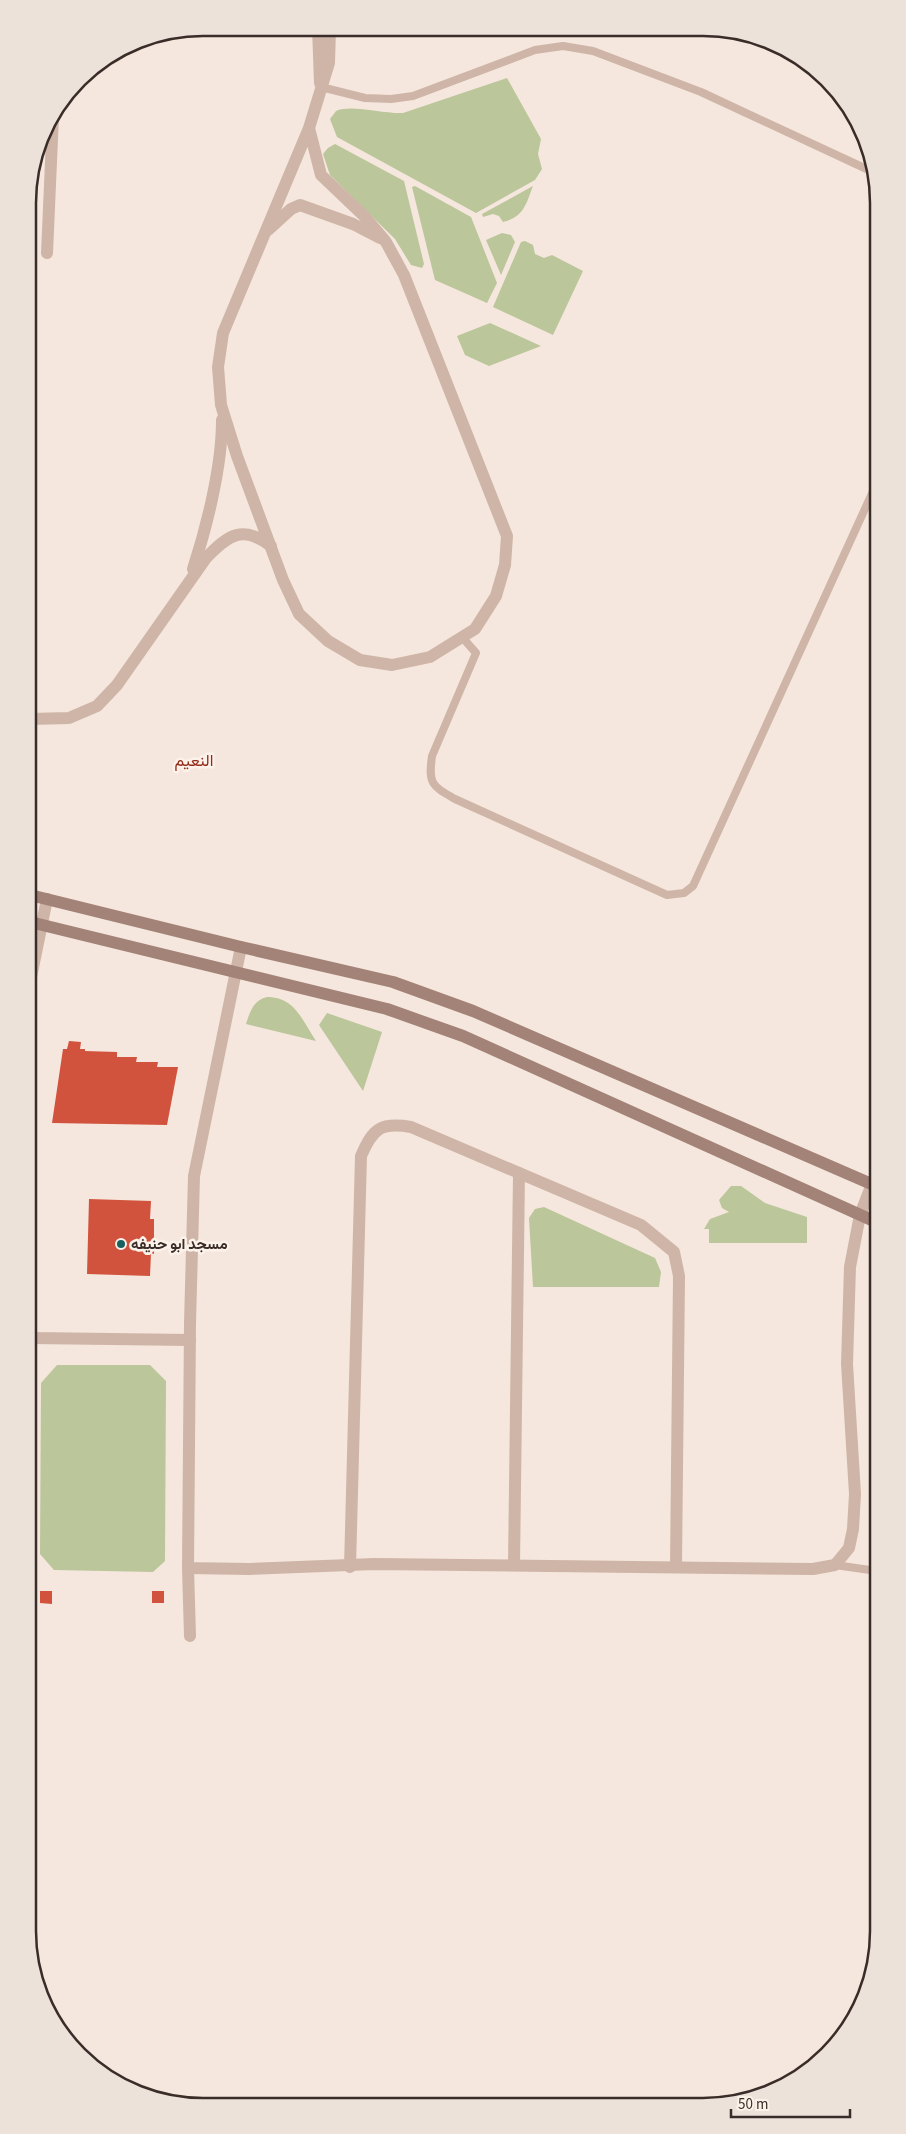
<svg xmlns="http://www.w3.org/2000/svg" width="906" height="2134" viewBox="0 0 906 2134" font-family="'Source Sans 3',Vazirmatn,sans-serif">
  <rect width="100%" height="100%" fill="#f5e7dd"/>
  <g fill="#bbc69a">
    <path d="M507,78L541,139L538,154L542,169L535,180L476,213L337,137L330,119L336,111C351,104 383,114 403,113Z"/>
    <path d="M335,144L404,181L424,264L422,268L411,265L395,239L330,175L323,154L328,148Z"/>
    <path d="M415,186L471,217L497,283L487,303L435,280L412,187Z"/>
    <path d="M533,186C526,204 524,217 503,222L499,216L493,214L483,217L482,214Z"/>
    <path d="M502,233L511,235L515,242L501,275L486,240Z"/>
    <path d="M525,241L533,245L535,254L544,258L552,255L583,271L553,335L493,307L521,242Z"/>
    <path d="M490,323L541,346L489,366L465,355L457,336Z"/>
    <path d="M267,997C295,997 302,1020 316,1041L246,1024C250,1011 254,1000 267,997Z"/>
    <path d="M327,1013L382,1032L363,1091L319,1025Z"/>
    <path d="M731,1186H741L765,1203L807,1217V1243H709V1229H704L710,1219L729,1212L722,1208L719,1200Z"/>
    <path d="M544,1207L655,1258L661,1272L659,1287H533L529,1218L535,1209Z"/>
    <path d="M57,1365H150L166,1381L165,1561L153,1572L54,1570L40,1554L41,1383Z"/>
  </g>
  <g fill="#d2533d">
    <path d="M69,1041L81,1042L80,1049H85V1051L117,1052V1057H137L136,1062H158L157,1067H178L167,1125L52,1123L63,1049H67Z"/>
    <path d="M89,1199L151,1201L150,1219H154V1254L151,1253L150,1276L87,1274Z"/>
    <path d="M40,1591H52V1604L40,1603Z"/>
    <rect x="152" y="1591" width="12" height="12"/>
  </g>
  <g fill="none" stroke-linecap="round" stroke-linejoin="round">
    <g stroke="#cfb5a7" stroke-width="8">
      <path d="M321,87L365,98L391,99L413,96L535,50L563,46L593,51L701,92L873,172"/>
      <path d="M462,637L476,653L432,756C428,784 432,786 455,799L667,895L684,893L693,886L874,489"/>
      <path d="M835,1565L877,1571"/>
    </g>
    <g stroke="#cfb5a7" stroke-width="12">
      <path d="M318,28L320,83"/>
      <path d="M309,128L321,175L364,216L386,242L404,275L507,536L505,565L496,596L475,629L430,657L392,665L360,660L328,641L299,614L283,580L237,456L221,405L218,367L223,333L309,128L329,63L330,28"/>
      <path d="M268,230L291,209L300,205L353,224L380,238"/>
      <path d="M47,253L53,116"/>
      <path d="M193,569C207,526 222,466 222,420"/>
      <path d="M30,719L69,718L97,706L117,685L206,558C229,534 243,525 271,546"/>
      <path d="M241,947L194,1176L190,1323L188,1568L249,1569L374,1564L813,1569L835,1565L849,1548L853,1529L855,1494L847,1364L850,1267L860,1215L872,1184"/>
      <path d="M30,982L47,899"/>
      <path d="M31,1338L190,1340"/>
      <path d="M514,1565L519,1173"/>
      <path d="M350,1567L361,1156C373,1128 381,1122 411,1127L641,1225L674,1252L679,1276L676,1566"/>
      <path d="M188,1568L190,1636"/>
    </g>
    <g stroke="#a38378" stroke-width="12">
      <path d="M30,895L241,947L393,982L473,1011L876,1186"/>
      <path d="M30,922L387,1009L463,1036L876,1222"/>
    </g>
  </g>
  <circle fill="#19615f" stroke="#fcf2ea" stroke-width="2" cx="121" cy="1244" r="5"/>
  <g text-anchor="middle" stroke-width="5" stroke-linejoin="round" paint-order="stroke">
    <g font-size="15" font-weight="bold" fill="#3a2c28" stroke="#fcf2ea" text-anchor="start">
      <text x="131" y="1249">مسجد ابو حنيفه</text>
    </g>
    <g font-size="16" fill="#922a18" stroke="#fcf2ea">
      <text x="194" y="766">النعيم</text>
    </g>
  </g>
  <path d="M0 0H906V2134H0ZM203 36H703A167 167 0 0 1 870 203V1931A167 167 0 0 1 703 2098H203A167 167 0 0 1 36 1931V203A167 167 0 0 1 203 36Z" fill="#ece2da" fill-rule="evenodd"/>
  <path fill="none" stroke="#3a2c28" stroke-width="2.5" d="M203 36H703A167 167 0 0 1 870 203V1931A167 167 0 0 1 703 2098H203A167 167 0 0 1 36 1931V203A167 167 0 0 1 203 36Z"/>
  <path d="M731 2109v8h119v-8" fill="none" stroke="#3a2c28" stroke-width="2.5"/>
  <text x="738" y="2109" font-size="15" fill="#3a2c28" stroke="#fcf2ea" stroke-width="4" paint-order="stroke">50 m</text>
</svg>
